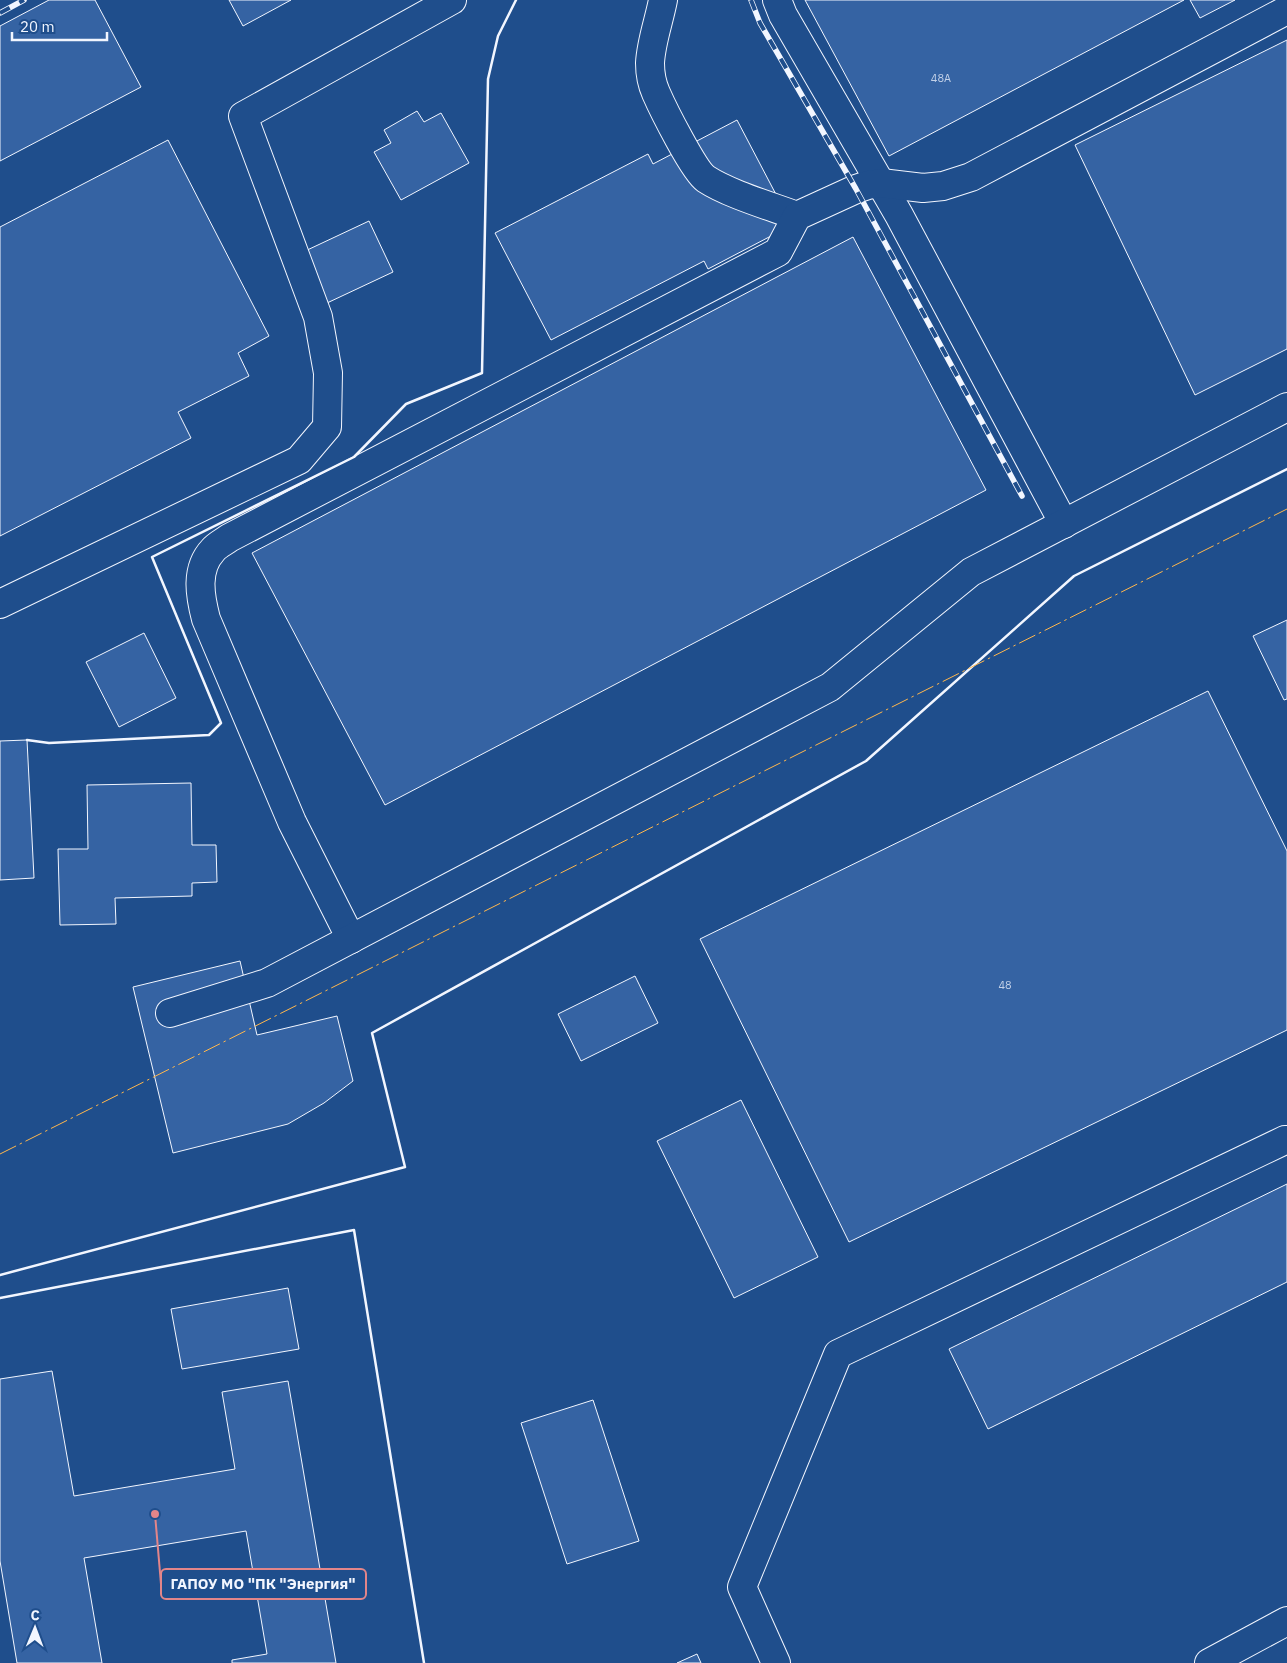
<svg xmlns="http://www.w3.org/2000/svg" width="1287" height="1663" viewBox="0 0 1287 1663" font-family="'IBM Plex Sans',sans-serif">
  <rect width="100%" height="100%" fill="#1f4e8c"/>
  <g fill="#3563a3" stroke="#f2f6ff">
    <path d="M49,0H95L141,87L0,161V26Z"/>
    <path d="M229,0H291L243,26Z"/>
    <path d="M805,0H1184L889,156Z"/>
    <path d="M1190,0H1235L1200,18Z"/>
    <path d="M1287,40V349L1195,395L1075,145Z"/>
    <path d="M417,111L424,122L441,113L469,163L401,200L374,152L391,143L384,130Z"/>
    <path d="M737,120L792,225L708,269L704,261L551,340L495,233L648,154L653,164Z"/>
    <path d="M168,140L269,336L238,353L249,376L178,412L191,438L0,536V227Z"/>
    <path d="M369,221L393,272L327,303L303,252Z"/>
    <path d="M853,237L986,490L385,805L252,553Z"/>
    <path d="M1287,620V699L1284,700L1253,636Z"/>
    <path d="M144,633L176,698L119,727L86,662Z"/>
    <path d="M1208,691L1287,851V1030L849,1242L700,939Z"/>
    <path d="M27,740L34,878L0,880V741Z"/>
    <path d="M191,783L192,845H216L217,882L192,883V896L115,898L116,924L60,925L58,849H88L87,785Z"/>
    <path d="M240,961L257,1035L337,1016L353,1081L324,1103L288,1124L173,1153L133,987Z"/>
    <path d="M635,976L658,1023L581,1061L558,1014Z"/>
    <path d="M741,1100L818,1257L734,1298L657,1141Z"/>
    <path d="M1287,1184V1282L988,1429L949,1349Z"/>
    <path d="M288,1288L299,1349L182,1369L171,1309Z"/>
    <path d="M52,1371L74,1496L235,1469L222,1392L288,1381L336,1663H232V1660L267,1654L246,1531L84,1558L102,1663H17L0,1561V1379Z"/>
    <path d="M593,1400L639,1541L567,1564L521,1423Z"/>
    <path d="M697,1654L701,1663H677Z"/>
  </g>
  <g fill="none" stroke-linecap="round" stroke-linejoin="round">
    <defs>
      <g id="minor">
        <path d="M663,0C659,21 651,42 650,63C650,74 652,84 656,93C663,109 694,171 706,179C729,194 770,206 797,216"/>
        <path d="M777,0L783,15L899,215L1064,524"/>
        <path d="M0,604L299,460L327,427L328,373L318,317L243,116L452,0"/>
        <path d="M351,939L292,822L206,619C200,596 195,569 213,550C217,545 224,542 229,538L778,252L797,216L856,189L868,185L881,183L923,188L943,186L971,177L1287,10"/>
        <path d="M170,1013L267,983L830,687L971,572L1287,407"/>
        <path d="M776,1663L742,1587L838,1354L1285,1140H1287"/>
        <path d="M1209,1663L1287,1621"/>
      </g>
    </defs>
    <use href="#minor" stroke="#f2f6ff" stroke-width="30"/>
    <use href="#minor" stroke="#1f4e8c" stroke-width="28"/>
    <defs>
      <g id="rail">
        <path d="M751,0L760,23L856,189L1022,496"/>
        <path d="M0,13L24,0"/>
      </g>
    </defs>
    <use href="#rail" stroke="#f2f6ff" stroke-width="5.5"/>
    <use href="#rail" stroke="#1f4e8c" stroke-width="4" stroke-dasharray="11" stroke-linecap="butt"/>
    <g stroke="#f2f6ff" stroke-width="2.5">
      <path d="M27,740L49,743L209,735L221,723L152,557L354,457L406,404L482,373L488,79L498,36L516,0"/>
      <path d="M0,1275L405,1167L372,1033L866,761L1074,576L1287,469"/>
      <path d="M0,1298L354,1230L424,1663"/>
    </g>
    <path stroke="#ffb74d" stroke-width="1" stroke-dasharray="18 4 2.5 4" stroke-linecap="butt" d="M0,1154L1287,509"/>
  </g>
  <g text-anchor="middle" stroke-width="4" stroke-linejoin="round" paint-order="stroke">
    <g font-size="11" fill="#c3d1e8">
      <text x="941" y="82">48А</text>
      <text x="1005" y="989">48</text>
    </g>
  </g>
  <path fill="none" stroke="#e38589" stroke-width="2" d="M155 1514L161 1584"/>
  <circle fill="#e38589" stroke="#1f4e8c" stroke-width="2" cx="155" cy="1514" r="5"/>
  <rect fill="#1f4e8c" stroke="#e38589" stroke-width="2" x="161" y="1569" width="205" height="30" rx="5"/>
  <g font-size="15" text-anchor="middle" font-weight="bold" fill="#f2f6ff">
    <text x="263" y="1589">ГАПОУ МО "ПК "Энергия"</text>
  </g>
  <g transform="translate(35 1628) rotate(1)" stroke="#1f4e8c" stroke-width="4" paint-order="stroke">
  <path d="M0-4L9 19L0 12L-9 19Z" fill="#f2f6ff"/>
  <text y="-8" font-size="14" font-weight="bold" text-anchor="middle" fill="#f2f6ff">С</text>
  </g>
  <path d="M12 32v8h95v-8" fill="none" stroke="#f2f6ff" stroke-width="2.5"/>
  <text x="20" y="32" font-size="15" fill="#f2f6ff" stroke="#1f4e8c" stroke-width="4" paint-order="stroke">20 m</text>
</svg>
